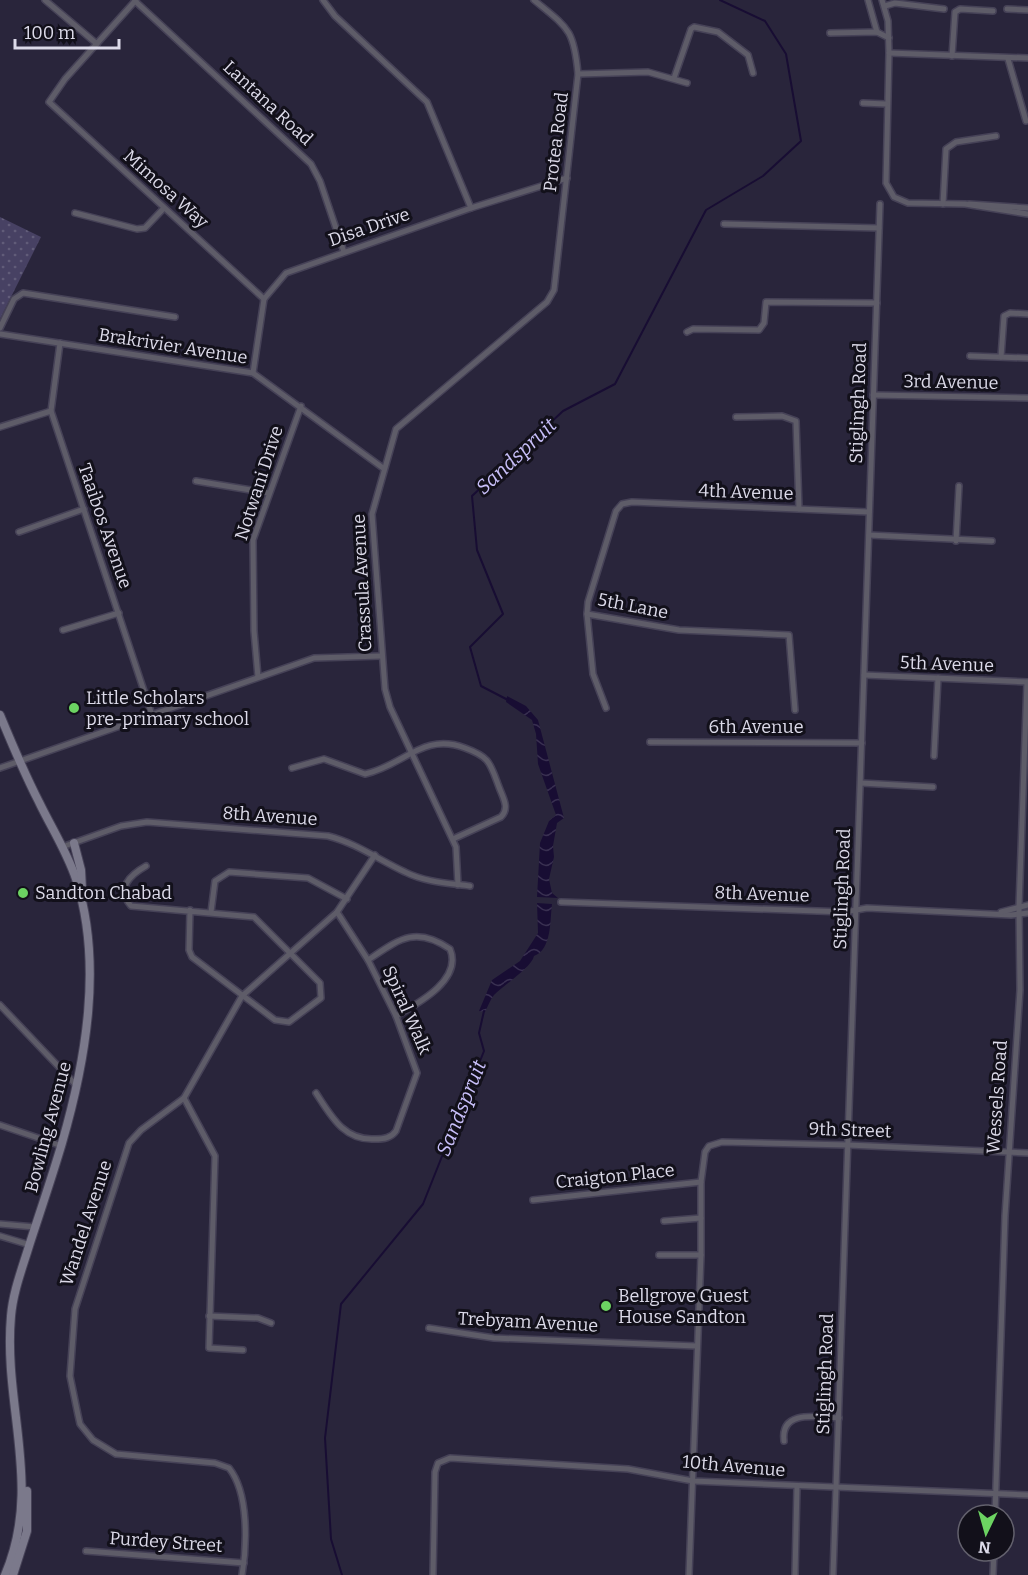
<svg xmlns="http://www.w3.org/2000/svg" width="1028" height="1575" viewBox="0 0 1028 1575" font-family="Bitter,serif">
  <defs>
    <pattern id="park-dots" width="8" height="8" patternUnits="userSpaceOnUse" patternTransform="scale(1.5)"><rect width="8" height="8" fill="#474163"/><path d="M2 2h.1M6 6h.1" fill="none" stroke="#615c79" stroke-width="1.8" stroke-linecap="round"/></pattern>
    <pattern id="water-waves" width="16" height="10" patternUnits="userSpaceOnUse" patternTransform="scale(1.5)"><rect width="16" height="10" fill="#180d33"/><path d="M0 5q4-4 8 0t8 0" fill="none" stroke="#393051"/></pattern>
  </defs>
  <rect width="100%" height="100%" fill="#29253b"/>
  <path fill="url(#park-dots)" d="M0,217L41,237L0,319Z"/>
  <g fill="url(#water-waves)">
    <path d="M507,696L526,706L538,720L564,818L557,823L553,846L554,857L549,879L552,893L558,898L537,897L540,843L549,821L556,815L538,764L536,734L532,720L506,702Z"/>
    <path d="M537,903L552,904C550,919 552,950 534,956C532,967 504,985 494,995C490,1000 488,1006 485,1012L479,1011L492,980L520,961L538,933Z"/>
  </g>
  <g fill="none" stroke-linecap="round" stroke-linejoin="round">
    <g stroke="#180d33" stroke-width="2">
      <path d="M508,700L481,686L470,647L503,614L477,550L472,496L563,411L615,384L706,210L763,176L801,141L786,54L765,21L720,0"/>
      <path d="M342,1575L331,1539L325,1438L341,1304L423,1204L484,1051L479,1033L484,1011"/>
    </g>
    <defs>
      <g id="street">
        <path d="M45,0L97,44"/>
        <path d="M136,0L65,79L49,102L264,299"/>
        <path d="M323,0L335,16L427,102L471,208"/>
        <path d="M868,0L877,32"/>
        <path d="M882,0L888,21L889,53L886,183L894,197L908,203L965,204L1028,214"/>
        <path d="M135,1L311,164L320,181L344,252"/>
        <path d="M885,6L895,3L944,9"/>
        <path d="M1007,9L1028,10"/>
        <path d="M830,33L877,32L889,38"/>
        <path d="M889,53L1028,58"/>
        <path d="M952,56L955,12L960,9L993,11"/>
        <path d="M1008,59L1026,121"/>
        <path d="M578,74L648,72L687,83"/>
        <path d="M674,78L691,29L694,27L718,32L748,55L753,73"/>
        <path d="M863,103L886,104"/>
        <path d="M943,204L946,149L956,142L996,136"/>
        <path d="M969,204L1028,208"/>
        <path d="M75,213L137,229L145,228L164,208"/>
        <path d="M724,224L879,228"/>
        <path d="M0,328L14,299L23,293L175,317"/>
        <path d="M687,332L693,329L759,330L764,323L766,302L877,303"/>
        <path d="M0,334L253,373L383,468"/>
        <path d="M60,343L51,411L152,715"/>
        <path d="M970,356L1028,358"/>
        <path d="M1001,357L1004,316L1010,313L1028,314"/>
        <path d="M253,373L264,299L286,273L471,208L567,178"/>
        <path d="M873,395L1028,398"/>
        <path d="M736,417L782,416L796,421L799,509"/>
        <path d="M0,427L51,411"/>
        <path d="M196,481L269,493"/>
        <path d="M19,532L84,509"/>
        <path d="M869,535L992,541"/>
        <path d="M956,541L959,486"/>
        <path d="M587,614L593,674L606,708"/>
        <path d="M63,630L119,613"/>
        <path d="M864,675L1028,682"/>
        <path d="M258,677L254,631L253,540L301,406"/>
        <path d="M795,710L789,635L679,630L587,614L588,602L616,511L622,504L632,502L869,512"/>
        <path d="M650,742L862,743"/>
        <path d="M934,756L938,678"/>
        <path d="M0,768L314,658L381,656"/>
        <path d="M292,768L324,759L365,774C403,766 423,732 465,748C490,757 490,763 499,787C503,798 510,808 501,817L453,839"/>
        <path d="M861,783L933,787"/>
        <path d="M62,847L121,826L147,822L328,836C356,843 379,860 405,872C425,882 447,883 470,886"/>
        <path d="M146,866C130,875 116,888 131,906L254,917L320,983L321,998L289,1022L275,1020L192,957L189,950L190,910"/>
        <path d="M458,885L456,847L390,707L385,689L372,514L396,429L547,302L554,290L578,74C574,29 568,28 534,0"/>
        <path d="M561,902L845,912L867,908L1011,915L1028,913"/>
        <path d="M211,912L215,881L229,872L308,878L347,899"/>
        <path d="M1001,912L1028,905"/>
        <path d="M368,960C398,940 415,925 450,949C463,980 417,1004 396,1016"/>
        <path d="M0,1005L77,1086"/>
        <path d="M316,1093C331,1116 344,1141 375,1139C384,1139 391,1138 396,1131L417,1073L396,1016L368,960L337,912"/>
        <path d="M184,1098L215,1156L209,1348L243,1350"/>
        <path d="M0,1125L62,1146"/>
        <path d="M533,1200L701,1182"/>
        <path d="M664,1221L701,1218"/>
        <path d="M0,1224L35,1227"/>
        <path d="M0,1236L30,1245"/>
        <path d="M659,1255H701"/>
        <path d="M209,1316L258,1318L271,1323"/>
        <path d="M429,1328L494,1338L697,1346"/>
        <path d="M784,1441C780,1409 818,1417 839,1418"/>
        <path d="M995,1515L1005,1216L1020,990L1019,907L1027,682"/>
        <path d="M86,1551L244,1563"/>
        <path d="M242,1575C247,1545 249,1493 229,1468L215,1463L116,1454L93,1440L80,1424L78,1415L70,1376L75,1309L129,1143L141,1130L184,1098L242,996L337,912L375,855"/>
        <path d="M433,1575L435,1472L438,1463L450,1458L628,1469L693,1481L1028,1495"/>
        <path d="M689,1575L701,1255V1182L705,1152L709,1146L722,1142L848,1145L1028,1153"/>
        <path d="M795,1575L797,1486"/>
        <path d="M833,1575L880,204"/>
        <path d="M993,1575L994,1551"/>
      </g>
      <g id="secondary">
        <path d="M0,715C12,744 24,773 39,802C51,827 67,852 76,879C103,963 86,1060 62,1143C52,1177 40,1212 29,1246C22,1269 13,1292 11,1316C3,1407 43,1486 5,1575"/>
        <path d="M74,843L81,870L82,889"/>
        <path d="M13,1575L27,1531V1491"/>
      </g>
    </defs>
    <use href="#street" stroke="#464257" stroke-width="8"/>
    <use href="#secondary" stroke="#464257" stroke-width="10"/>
    <use href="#street" stroke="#5e5c68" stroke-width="5"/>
    <use href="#secondary" stroke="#7b798b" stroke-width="8"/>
  </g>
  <g fill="#6cd362" stroke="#12101a" stroke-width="2">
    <circle cx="74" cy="708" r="6"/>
    <circle cx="23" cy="893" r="6"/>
    <circle cx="606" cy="1306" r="6"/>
  </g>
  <g text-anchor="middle" stroke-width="6" stroke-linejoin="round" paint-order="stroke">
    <g font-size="18" fill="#dcdae9" stroke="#12101a">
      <text transform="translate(268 103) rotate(43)" y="6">Lantana Road</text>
      <text transform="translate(556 142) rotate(-83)" y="6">Protea Road</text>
      <text transform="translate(166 189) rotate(42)" y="6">Mimosa Way</text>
      <text transform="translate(369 227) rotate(-19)" y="6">Disa Drive</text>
      <text transform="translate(173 346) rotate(9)" y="6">Brakrivier Avenue</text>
      <text transform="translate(951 382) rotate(1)" y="6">3rd Avenue</text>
      <text transform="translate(858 403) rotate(-88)" y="6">Stiglingh Road</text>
      <text transform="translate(259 483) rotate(-72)" y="6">Notwani Drive</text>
      <text transform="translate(746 492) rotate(2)" y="6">4th Avenue</text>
      <text transform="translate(105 526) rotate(71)" y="6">Taaibos Avenue</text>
      <text transform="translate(362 583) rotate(-93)" y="6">Crassula Avenue</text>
      <text transform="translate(633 606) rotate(11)" y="6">5th Lane</text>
      <text transform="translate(947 664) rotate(2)" y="6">5th Avenue</text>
      <text x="756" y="733">6th Avenue</text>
      <text transform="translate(270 816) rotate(4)" y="6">8th Avenue</text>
      <text transform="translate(842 889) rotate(-88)" y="6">Stiglingh Road</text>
      <text transform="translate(762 894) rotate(2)" y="6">8th Avenue</text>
      <text transform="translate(407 1010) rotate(66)" y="6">Spiral Walk</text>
      <text transform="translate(997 1097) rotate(-86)" y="6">Wessels Road</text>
      <text transform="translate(48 1127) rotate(-75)" y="6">Bowling Avenue</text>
      <text transform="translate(850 1130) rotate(2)" y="6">9th Street</text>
      <text transform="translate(615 1176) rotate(-6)" y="6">Craigton Place</text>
      <text transform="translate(86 1223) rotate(-72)" y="6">Wandel Avenue</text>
      <text transform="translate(528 1322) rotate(3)" y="6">Trebyam Avenue</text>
      <text transform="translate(825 1374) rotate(-88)" y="6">Stiglingh Road</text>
      <text transform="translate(734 1466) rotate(5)" y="6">10th Avenue</text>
      <text transform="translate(166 1542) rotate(4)" y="6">Purdey Street</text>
    </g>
    <g font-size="18" fill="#dcdae9" stroke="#12101a" text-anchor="start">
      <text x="86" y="704">Little Scholars<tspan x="86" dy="21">pre-primary school</tspan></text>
      <text x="35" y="899">Sandton Chabad</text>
      <text x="618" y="1302">Bellgrove Guest<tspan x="618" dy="21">House Sandton</tspan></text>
    </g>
    <g font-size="20" font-style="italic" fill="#c8bff9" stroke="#12101a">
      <text transform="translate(516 456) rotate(-43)" y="7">Sandspruit</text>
      <text transform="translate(461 1108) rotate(-68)" y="7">Sandspruit</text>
    </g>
  </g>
  <g transform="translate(986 1533) rotate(185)"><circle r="28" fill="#12101a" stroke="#63616d" stroke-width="1.5"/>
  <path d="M0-4.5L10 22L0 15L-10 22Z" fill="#6cd362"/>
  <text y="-9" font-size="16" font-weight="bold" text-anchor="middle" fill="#dcdae9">N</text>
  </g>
  <path d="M15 39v9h104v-9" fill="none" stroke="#dcdae9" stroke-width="3"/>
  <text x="24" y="39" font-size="18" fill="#dcdae9" stroke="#12101a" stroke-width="4.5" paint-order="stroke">100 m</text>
</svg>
